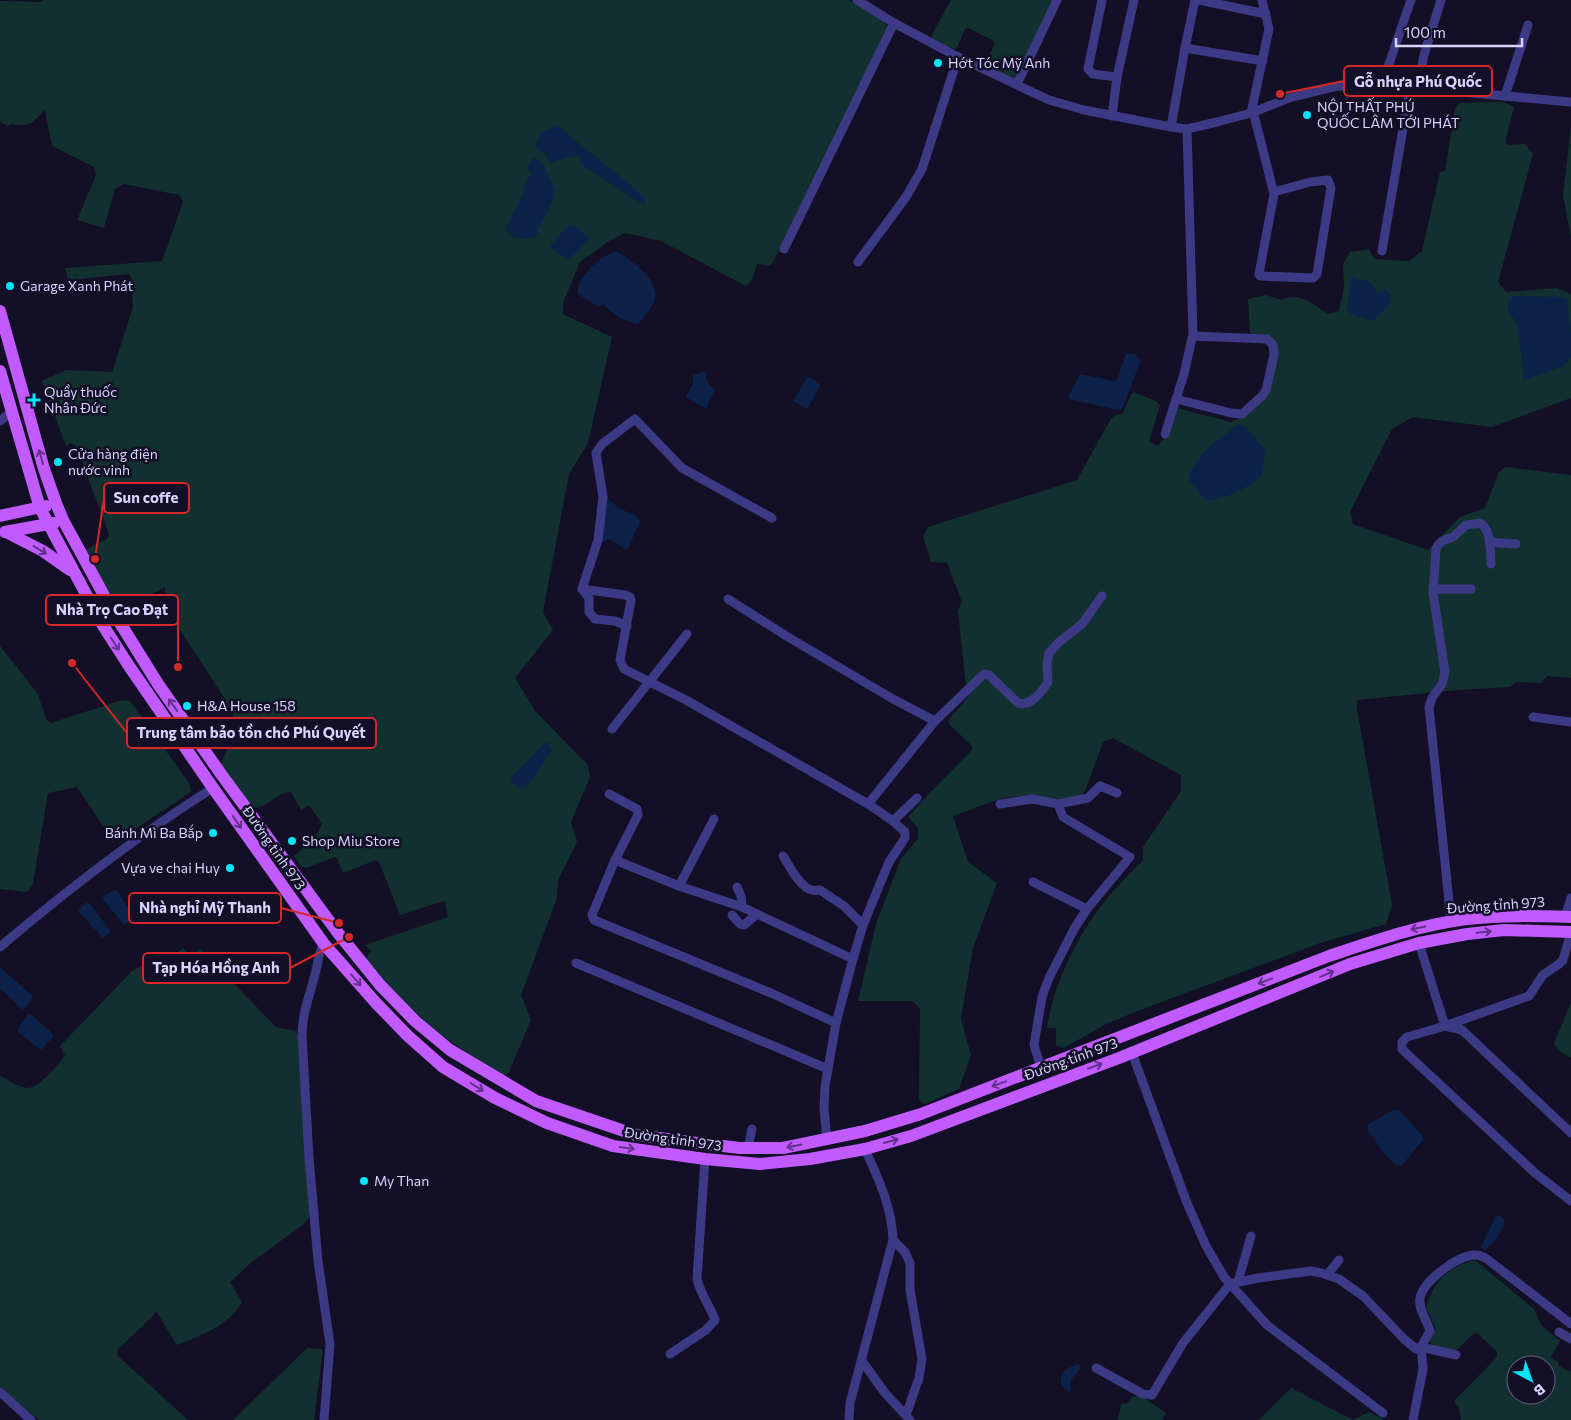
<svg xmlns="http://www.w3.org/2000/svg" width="1571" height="1420" viewBox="0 0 1571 1420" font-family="Commissioner,sans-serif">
  <rect width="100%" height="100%" fill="#130f26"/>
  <g fill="#12302f" fill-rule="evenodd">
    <path d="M43,0H849L883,20L887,26L843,122L772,264L768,266L757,264L752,280L746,286L661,241L625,233L609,241L580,262L563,303V314L612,337L588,443L569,474L543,612L553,630L515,678L536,712L588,765L590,777L571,822L577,842L558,880L557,898L521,995L531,1020L509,1072L503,1077L409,1013L364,960L372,951L365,945L448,917L445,902L443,901L400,915L379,862L376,860L343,873L337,858L334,857L307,868L302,867L294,856L317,834L322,824L309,805L301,810L291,792C277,792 270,807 253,808L220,764L239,729L225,699L165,607V587L127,607L118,597H112L85,552L86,549L107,539L109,534L76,446L71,443L66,446L42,381L66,370L112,372L133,307L131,277L129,274L68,280L65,268L162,261L183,202L179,195L124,184L115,189L104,228L77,220L96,175L94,167L52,146L45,110C30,124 33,127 11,124L8,126L0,122V1L40,2Z"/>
    <path d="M951,0H1054L1017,80H1014L987,67L986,64L995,43L994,41L968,28L965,29L958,46L954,49L933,40L931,36Z"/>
    <path d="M1504,102L1514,107L1506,138L1507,145L1525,144L1533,154L1498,282L1506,292L1557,288L1571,294V398L1492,427L1413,417L1392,429L1350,512L1353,524L1428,550L1460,517L1485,508L1499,472L1505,467L1571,475V678L1547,676L1541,683L1517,682L1509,687L1457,690L1357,700V709L1392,905L1386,924L1320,943L1143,1009L1108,1023L1064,1048L1056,1045V1028H1047C1054,985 1073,944 1099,909C1111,891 1129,876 1143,860V847L1181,791V775L1113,738L1103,742L1085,791L1077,799L1045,800L1032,795L1002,798L953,816L968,862L997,883L973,948L961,1019L971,1055L959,1089L925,1104L919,1100L920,1009L913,1001H858L876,924L901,859L918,838V828L908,817L928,795L972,750V746L949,724L948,721L971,693L966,686L958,611L962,602L947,563L931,562L923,536L928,527L1077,480L1109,422L1114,416L1123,413L1131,395L1134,392L1156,401L1160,405L1149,442L1158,446L1166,435L1177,408L1231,422L1245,415L1264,398L1276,348L1250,333L1248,299L1266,295L1281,300C1300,291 1313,304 1328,314L1339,311L1344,287L1343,264L1350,252L1369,249L1374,259L1409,261L1422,251L1440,172L1445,171L1455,109L1459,103Z"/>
    <path d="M1571,126V238L1563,195Z"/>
    <path d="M0,646L38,694L46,719L51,723L122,700L130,701L189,783L191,792L120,839H112L77,787L48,793L33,884L27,892L0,889Z"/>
    <path d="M183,948L192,959L200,948L276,1027L296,1031L299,1039L311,1211L309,1218L304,1224L252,1262L230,1282L242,1302C230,1325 200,1336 177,1345L156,1311L153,1316L117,1350V1355L188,1420H39L0,1387V1076C7,1079 18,1087 26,1088C37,1090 60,1064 65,1055L60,1046L132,971L143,965L154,973Z"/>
    <path d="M1571,1003V1058L1559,1051L1554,1043Z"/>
    <path d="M1475,1260L1534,1309L1541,1325L1560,1341L1551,1357L1559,1363L1558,1365L1569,1372L1571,1370V1420H1461L1459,1407L1455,1403V1400L1497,1357V1352L1477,1333C1467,1336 1462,1348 1453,1352L1431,1345L1429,1339L1436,1329L1426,1308C1433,1282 1449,1266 1475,1260ZM1516,1365H1546V1395H1516Z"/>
    <path d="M307,1348L323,1349L314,1420H233Z"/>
    <path d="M1291,1388L1353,1420L1369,1412L1385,1420H1259Z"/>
    <path d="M1141,1396L1166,1413L1162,1420H1118L1121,1404L1129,1403L1132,1397Z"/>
  </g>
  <g fill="#0c2248">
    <path d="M557,125L644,196L645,204L640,203L579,163L582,157L574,156L550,163L545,152L538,151L535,146L541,132Z"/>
    <path d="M535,158L543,164L556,190L554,199L538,229V233L533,238H515L507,231L506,227L523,193L526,180L532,173L527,167L532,159Z"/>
    <path d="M568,225L577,227L588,236L589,240L568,260H566L550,246Z"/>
    <path d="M616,251C629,259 659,279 655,298C653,307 644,317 638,324C625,323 612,313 603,304L598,307L578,294C577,288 579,285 582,279C591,264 601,258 616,251Z"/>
    <path d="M1353,276L1371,283L1378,293L1386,289L1391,297L1389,306L1373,321L1352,315L1347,309L1351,278Z"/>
    <path d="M1512,296L1562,297L1567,300L1571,332V357L1564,366L1524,380L1521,377L1524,372L1517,324L1508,310V300Z"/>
    <path d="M1127,354H1135L1141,360L1122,409L1118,410L1069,399L1068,397L1080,374L1114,381L1117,380L1125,355Z"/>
    <path d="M703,372H706V381L715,390L709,401L708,406L705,408L687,398L686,396L693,384V375Z"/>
    <path d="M810,377L820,385L808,408H806L793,401L807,378Z"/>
    <path d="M1238,425L1245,426L1266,451L1261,477C1245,489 1226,499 1206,501L1188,479C1193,457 1220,437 1238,425Z"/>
    <path d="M606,498H607C612,502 616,506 620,509C628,513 637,513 640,522L628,548L625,549L610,539L602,542C597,530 609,518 603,505Z"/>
    <path d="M544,743H549L552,751L527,787L517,788L511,781V778Z"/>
    <path d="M114,890L117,891L134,916L133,919L124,925L103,899V897Z"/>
    <path d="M86,903H89L110,930V933L103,938L78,911Z"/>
    <path d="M0,967L32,996L33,999L24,1009H22L0,988Z"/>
    <path d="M28,1014H30L52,1033L53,1037L41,1050L18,1032V1029Z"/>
    <path d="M1394,1110H1399L1422,1135L1423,1140L1402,1165L1397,1166L1383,1152L1367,1129L1368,1124Z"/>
    <path d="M1500,1215L1505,1220C1502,1232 1495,1243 1484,1251L1481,1246L1496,1216Z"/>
    <path d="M1077,1364L1080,1365L1081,1368L1070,1381V1391L1068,1392C1054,1379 1062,1370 1077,1364Z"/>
  </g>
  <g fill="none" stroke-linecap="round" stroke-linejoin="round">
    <g stroke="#3d3a85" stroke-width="9">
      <path d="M857,0L894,23L958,57L1049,100L1084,110L1171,127L1187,129L1217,122L1251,113L1289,98L1338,86L1418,88L1571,102"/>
      <path d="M1102,0L1088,69L1093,74L1117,77"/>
      <path d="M1199,0L1266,14"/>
      <path d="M1185,48L1263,61"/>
      <path d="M1017,84L1057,0"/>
      <path d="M1381,87L1411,0"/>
      <path d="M1418,88L1424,55L1441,0"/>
      <path d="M1505,96L1528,25"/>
      <path d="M1253,111L1274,194L1259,274L1260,276L1313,278L1317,274L1331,188L1328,180L1310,182L1274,192"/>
      <path d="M1251,113L1269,29L1262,0"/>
      <path d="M1112,116L1117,77L1134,0"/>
      <path d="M1171,127L1185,48L1195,0"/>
      <path d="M784,249L894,23"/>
      <path d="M1382,251L1410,88"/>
      <path d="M858,262L906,197L922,169L958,57"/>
      <path d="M1176,399L1231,413L1242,414L1262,396L1266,390L1274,355L1273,345L1267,339L1193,336"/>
      <path d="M0,421L11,412"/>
      <path d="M1165,434L1184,374L1193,334L1187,129"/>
      <path d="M1489,542L1516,544"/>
      <path d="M582,589L625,595L630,597L631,600L620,660L624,669L686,700L868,804L893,821L905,832V838L889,862L863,925L853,959L836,1023L825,1086L824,1108L827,1140"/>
      <path d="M1434,589H1471"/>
      <path d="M728,599L788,637L893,699L935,721L868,804"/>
      <path d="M627,626L615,621L595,619L589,612V598L582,589L598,540L603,497L596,453L602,444L635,419L682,468L772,518"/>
      <path d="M1533,717L1571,722"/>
      <path d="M935,721L984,674L989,675L1018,703C1030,707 1042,692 1048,682L1047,664L1049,653L1059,642L1082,624L1102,596"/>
      <path d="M612,729L687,634"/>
      <path d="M609,794L637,809L638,815L615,860L592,915L594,920L771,993L836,1023"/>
      <path d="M1000,804L1032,799L1058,804L1088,798L1100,786L1117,793"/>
      <path d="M893,821L917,798"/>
      <path d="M783,856C789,865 800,888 812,890C815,891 817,890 820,890L844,906L863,925"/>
      <path d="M615,860L679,886L742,907L853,959"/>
      <path d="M1033,882L1087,909"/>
      <path d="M679,886L714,819"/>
      <path d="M737,887L741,896L742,907"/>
      <path d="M732,915L740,924L744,925L757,914"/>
      <path d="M1565,917L1571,898"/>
      <path d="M1451,921L1429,707L1432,698L1442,684L1445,672L1433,593L1436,549L1438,545L1442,541L1453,537L1466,525L1480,523C1492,530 1490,552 1491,564"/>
      <path d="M1419,943L1445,1026L1529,996L1543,975L1559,964L1563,960L1571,932"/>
      <path d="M324,944C319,951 319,957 317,966C312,990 302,1011 302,1035L309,1158L318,1261L330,1344L324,1420"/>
      <path d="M0,947C67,890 138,835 213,788"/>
      <path d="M576,963L828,1069"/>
      <path d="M1132,1053L1187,1203L1206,1246L1224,1277L1267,1325L1383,1413"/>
      <path d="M1041,1068L1034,1045L1042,997L1049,978L1074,929L1087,909L1130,857L1063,817L1058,804"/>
      <path d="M1571,1133L1462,1030L1445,1026L1407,1037L1402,1042V1049L1406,1053L1535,1173L1571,1201"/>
      <path d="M748,1148L752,1129"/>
      <path d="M893,1240L905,1252L910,1263V1290L922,1359L919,1378L906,1415"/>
      <path d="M1327,1275L1339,1260"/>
      <path d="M1238,1282L1251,1236"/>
      <path d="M1559,1332L1571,1339"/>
      <path d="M670,1354L706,1330L715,1320C710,1306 700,1293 697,1279L705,1159"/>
      <path d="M862,1361L885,1393L910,1420"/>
      <path d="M1096,1368L1143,1394L1152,1395L1183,1343L1230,1284L1258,1278L1311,1271L1321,1273L1339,1279L1363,1296L1404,1339L1416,1349L1421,1347L1456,1355"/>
      <path d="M0,1392L31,1420"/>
      <path d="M849,1420L850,1403L893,1240C892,1207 878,1178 865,1149"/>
      <path d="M1413,1420L1423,1369L1421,1347L1430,1331C1427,1320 1418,1309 1420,1298C1423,1281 1459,1254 1476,1255C1480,1255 1483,1257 1487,1259L1571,1324"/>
    </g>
    <g stroke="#c25bff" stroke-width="12">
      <path d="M0,311L44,469L56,503L63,520L112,610L158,684L221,774L338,933L380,985L415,1021L450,1050L536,1101L636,1135L697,1143L740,1148H783L865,1131L921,1114L1329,956C1374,941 1419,925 1467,919C1502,915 1536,916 1571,917"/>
      <path d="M0,371L40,508L102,624L129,666L213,788L324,944L376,1003L408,1036L443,1067L495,1098L547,1123L613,1146L705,1159L760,1164L810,1159L865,1149L911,1136L1119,1058L1350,964L1419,943L1467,934L1504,930L1571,932"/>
      <path d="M0,516L46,506"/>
      <path d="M5,532L54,523"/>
      <path d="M6,532L43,551L70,570"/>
    </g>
  </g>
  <defs><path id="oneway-shaft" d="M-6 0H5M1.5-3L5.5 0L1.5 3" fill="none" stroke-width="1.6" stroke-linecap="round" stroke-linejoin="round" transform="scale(1.25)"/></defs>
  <g stroke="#623188">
    <use href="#oneway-shaft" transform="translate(41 457) rotate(-106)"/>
    <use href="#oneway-shaft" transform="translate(40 550) rotate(31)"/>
    <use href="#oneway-shaft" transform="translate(115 644) rotate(57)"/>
    <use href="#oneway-shaft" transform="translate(173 705) rotate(-125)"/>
    <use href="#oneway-shaft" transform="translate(237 822) rotate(55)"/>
    <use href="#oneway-shaft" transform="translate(1418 928) rotate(168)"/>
    <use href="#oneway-shaft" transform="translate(1484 932) rotate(-6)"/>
    <use href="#oneway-shaft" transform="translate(1327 974) rotate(-22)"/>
    <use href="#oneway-shaft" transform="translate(356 980) rotate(49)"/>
    <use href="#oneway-shaft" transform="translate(1265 981) rotate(159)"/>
    <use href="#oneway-shaft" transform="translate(1095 1066) rotate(-20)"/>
    <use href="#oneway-shaft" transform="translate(999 1084) rotate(160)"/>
    <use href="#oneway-shaft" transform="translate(477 1087) rotate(32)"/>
    <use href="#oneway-shaft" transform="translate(891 1141) rotate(-16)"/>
    <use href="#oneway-shaft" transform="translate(794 1146) rotate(169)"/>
    <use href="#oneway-shaft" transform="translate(627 1148) rotate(8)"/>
  </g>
  <g fill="#00e5ff" stroke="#130f26" stroke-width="2">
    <circle cx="938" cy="63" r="5"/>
    <circle cx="1307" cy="115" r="5"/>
    <circle cx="10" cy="286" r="5"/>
    <path d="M31.5 392.5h5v5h5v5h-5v5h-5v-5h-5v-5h5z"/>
    <circle cx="58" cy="462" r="5"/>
    <circle cx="187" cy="706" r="5"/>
    <circle cx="213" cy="833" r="5"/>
    <circle cx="292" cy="841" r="5"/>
    <circle cx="230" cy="868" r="5"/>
    <circle cx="364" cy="1181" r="5"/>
  </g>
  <g text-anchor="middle" stroke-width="5" stroke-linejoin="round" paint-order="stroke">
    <g font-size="14" fill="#d9d4ff" stroke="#130f26" text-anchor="start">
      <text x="948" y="68">Hớt Tóc Mỹ Anh</text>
      <text x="1317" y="112">NỘI THẤT PHÚ<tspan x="1317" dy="16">QUỐC LÂM TỚI PHÁT</tspan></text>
      <text x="20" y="291">Garage Xanh Phát</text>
      <text x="44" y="397">Quầy thuốc<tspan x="44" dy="16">Nhân Đức</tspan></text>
      <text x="68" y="459">Cửa hàng điện<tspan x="68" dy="16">nước vinh</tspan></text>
      <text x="197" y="711">H&amp;A House 158</text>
      <text x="203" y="838" text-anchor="end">Bánh Mì Ba Bắp</text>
      <text x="302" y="846">Shop Miu Store</text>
      <text x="220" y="873" text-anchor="end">Vựa ve chai Huy</text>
      <text x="374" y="1186">My Than</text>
    </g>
    <g font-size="14" fill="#d9d4ff" stroke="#130f26">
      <text transform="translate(274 848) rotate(55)" y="5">Đường tỉnh 973</text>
      <text transform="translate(1496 905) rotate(-4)" y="5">Đường tỉnh 973</text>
      <text transform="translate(1071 1059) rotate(-20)" y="5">Đường tỉnh 973</text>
      <text transform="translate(673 1139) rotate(8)" y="5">Đường tỉnh 973</text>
    </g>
  </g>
  <path fill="none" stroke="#d62828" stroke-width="2" d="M1280 94L1344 81M95 559L104 498M178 667L178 610M72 663L127 733M339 923L281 908M349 937L290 968"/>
  <g fill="#d62828" stroke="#130f26" stroke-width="2">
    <circle cx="1280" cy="94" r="5"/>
    <circle cx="95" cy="559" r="5"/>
    <circle cx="178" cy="667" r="5"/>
    <circle cx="72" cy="663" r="5"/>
    <circle cx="339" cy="923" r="5"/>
    <circle cx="349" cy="937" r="5"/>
  </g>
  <g fill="#130f26" stroke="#d62828" stroke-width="2">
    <rect x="1344" y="66" width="148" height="30" rx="5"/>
    <rect x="104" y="483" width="85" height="30" rx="5"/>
    <rect x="46" y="595" width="132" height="30" rx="5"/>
    <rect x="127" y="718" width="249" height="30" rx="5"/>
    <rect x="129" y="893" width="152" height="30" rx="5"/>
    <rect x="143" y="953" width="147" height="30" rx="5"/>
  </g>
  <g font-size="15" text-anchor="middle" font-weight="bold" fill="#d9d4ff">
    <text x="1418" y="87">Gỗ nhựa Phú Quốc</text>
    <text x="146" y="503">Sun coffe</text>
    <text x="112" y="615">Nhà Trọ Cao Đạt</text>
    <text x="251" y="738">Trung tâm bảo tồn chó Phú Quyết</text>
    <text x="205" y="913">Nhà nghỉ Mỹ Thanh</text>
    <text x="216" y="973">Tạp Hóa Hồng Anh</text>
  </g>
  <g transform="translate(1531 1380) rotate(139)"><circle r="24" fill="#130f26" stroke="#625e7d"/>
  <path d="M0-4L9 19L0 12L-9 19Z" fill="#00e5ff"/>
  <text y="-8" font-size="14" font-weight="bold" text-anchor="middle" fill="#d9d4ff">B</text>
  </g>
  <path d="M1396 38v8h126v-8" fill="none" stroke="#d9d4ff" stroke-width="2.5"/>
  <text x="1404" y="38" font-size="15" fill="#d9d4ff" stroke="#130f26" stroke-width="4" paint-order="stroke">100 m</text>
</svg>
